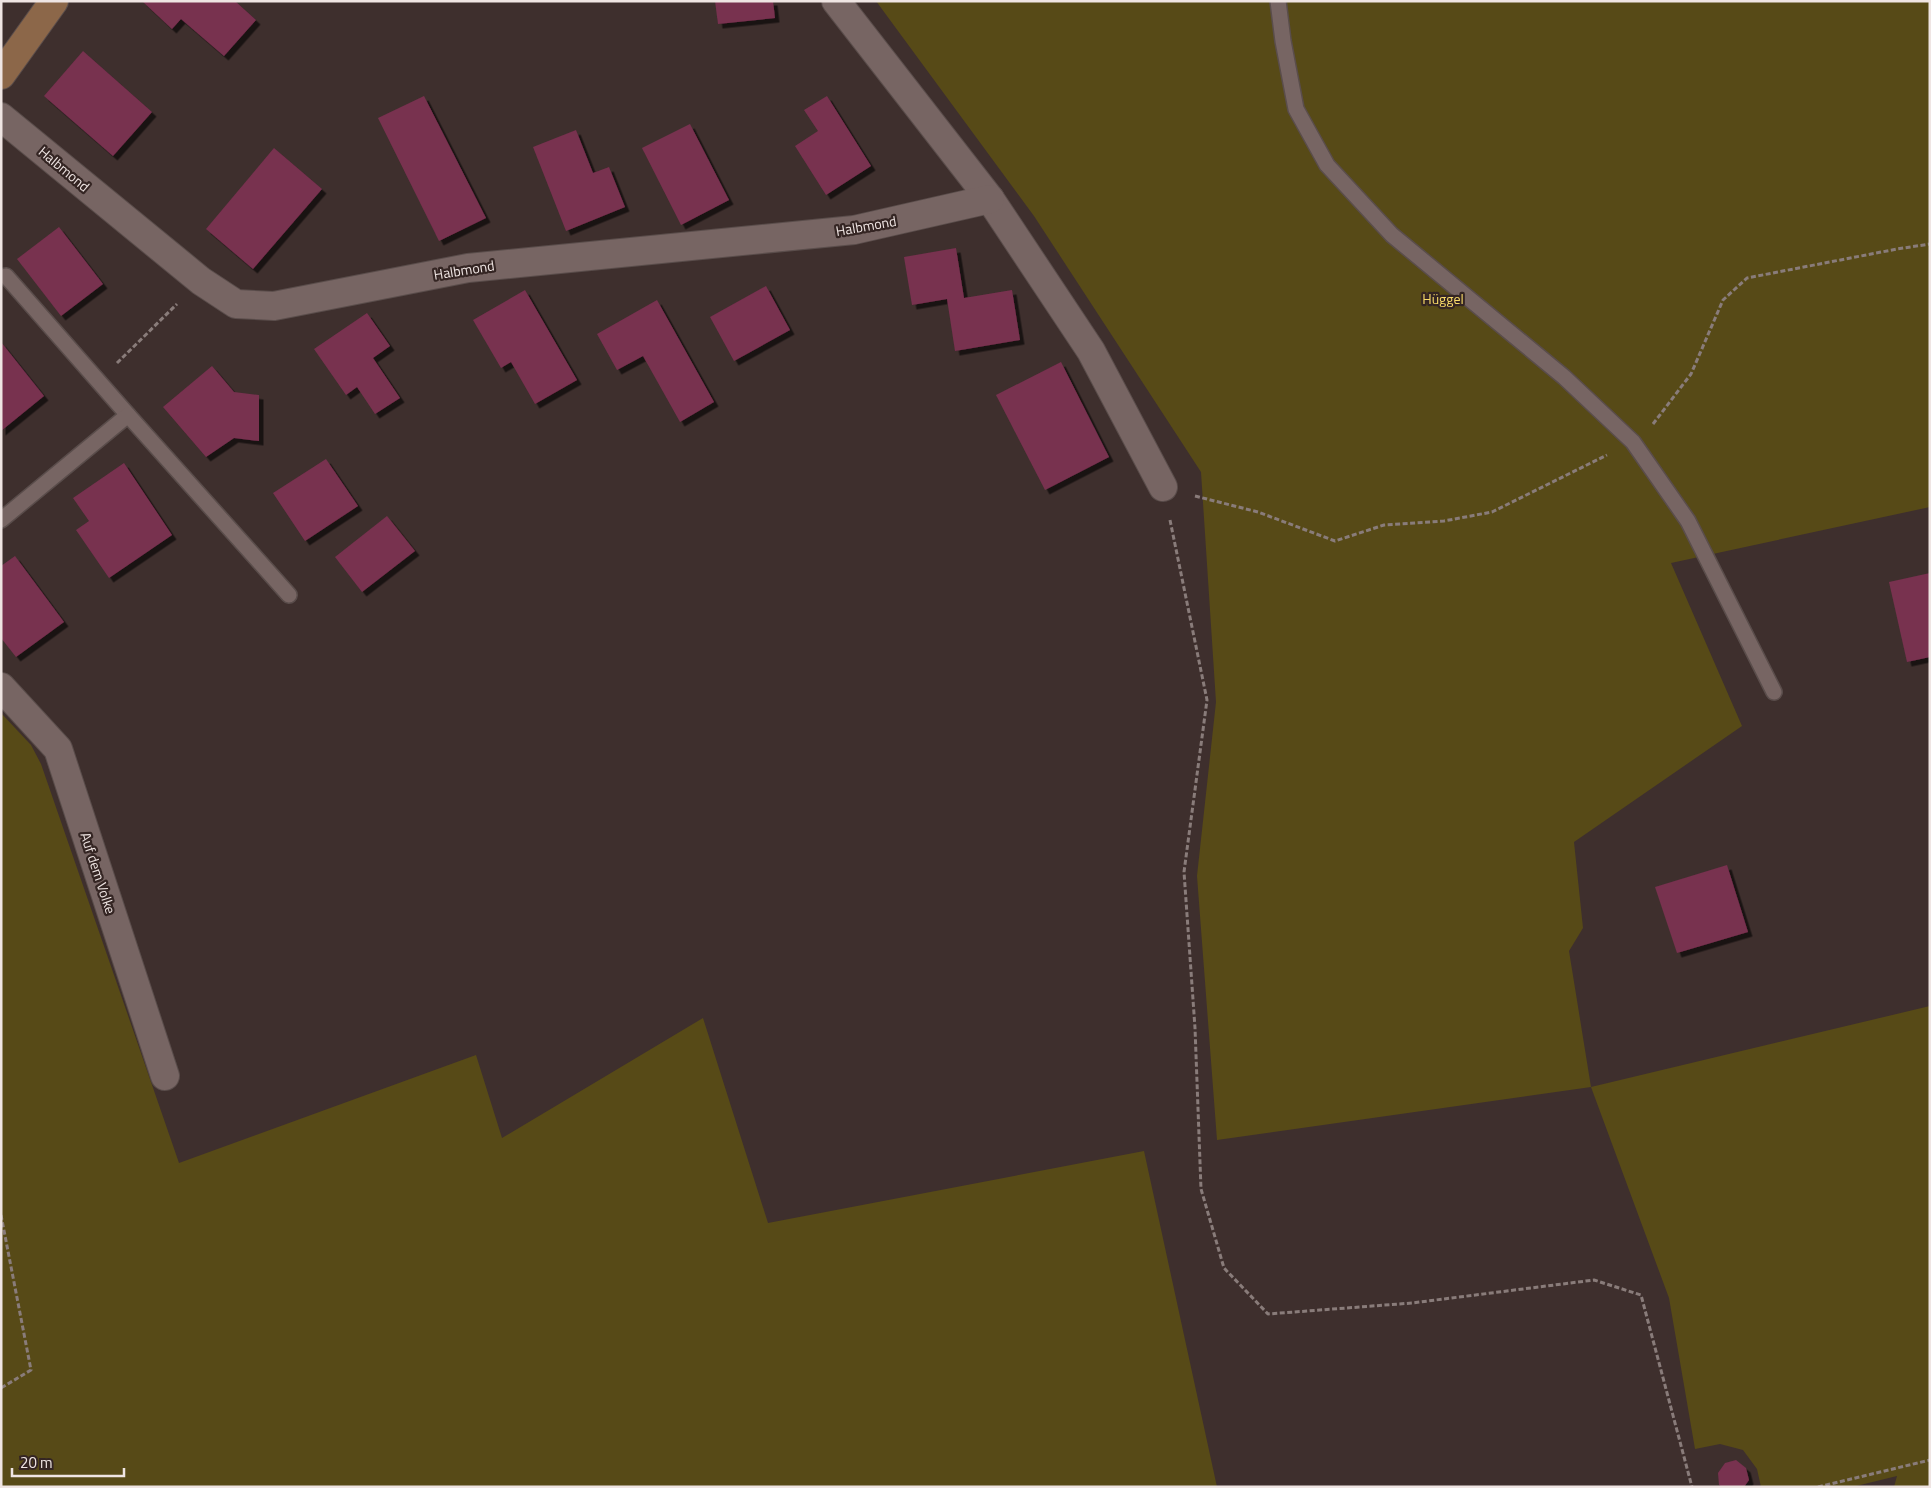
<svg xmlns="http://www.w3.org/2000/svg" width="1931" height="1488" viewBox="0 0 1931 1488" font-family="'Titillium Web',sans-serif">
  <defs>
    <filter id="shadow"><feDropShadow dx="4.5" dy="4.5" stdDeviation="0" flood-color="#0009"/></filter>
  </defs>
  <rect width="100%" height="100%" fill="#3e2f2d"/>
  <g fill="#574a17">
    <path d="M876,1H1930V507L1671,563L1742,726L1574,842L1583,928L1569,951L1591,1087L1930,1006V1487H1894L1897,1476L1852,1487H1761L1757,1469L1743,1450L1720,1444L1695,1449L1669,1298L1591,1087L1217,1140L1197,876L1216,702L1201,472L1034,216Z"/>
    <path d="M1,713L31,745L41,764L179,1163L476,1055L502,1138L703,1018L768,1223L1144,1151L1217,1487H1Z"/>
  </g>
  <g fill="#78304f" filter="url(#shadow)">
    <path d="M142,1H235L256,20L224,56L181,19L172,29Z"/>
    <path d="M715,1H773L775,18L718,24Z"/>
    <path d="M83,51L152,112L113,156L44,96Z"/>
    <path d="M424,96L486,218L439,241L378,118Z"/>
    <path d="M827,96L871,166L826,195L795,146L818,131L804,110Z"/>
    <path d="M690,124L729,200L681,225L642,148Z"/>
    <path d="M576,130L593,173L609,167L625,207L566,231L533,147Z"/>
    <path d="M274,148L322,189L253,269L206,229Z"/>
    <path d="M59,227L103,284L61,316L17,259Z"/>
    <path d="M956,248L964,298L1012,290L1020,340L955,351L947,299L912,305L904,257Z"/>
    <path d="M766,286L790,330L734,361L710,317Z"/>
    <path d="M525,290L577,380L535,404L511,362L501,368L473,320Z"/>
    <path d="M657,300L714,402L680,422L643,356L617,370L597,334Z"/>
    <path d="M367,313L390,346L373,358L400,398L375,414L357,387L346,395L314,349Z"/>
    <path d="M1,342L44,396L1,431Z"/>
    <path d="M1061,362L1109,457L1045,490L996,395Z"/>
    <path d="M212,366L234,392L259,395V441L234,438L206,457L163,407Z"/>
    <path d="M326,459L358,506L305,541L273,493Z"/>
    <path d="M124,463L172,535L109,578L76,530L89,521L73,498Z"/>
    <path d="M387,516L415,551L362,592L335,557Z"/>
    <path d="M15,556L64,622L16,657L1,638V566Z"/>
    <path d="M1930,573V657L1907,662L1889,582Z"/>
    <path d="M1727,865L1748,932L1677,953L1655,887Z"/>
    <path d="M1736,1460L1746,1468L1749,1480L1744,1487H1722L1719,1485L1718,1473L1725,1463Z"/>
  </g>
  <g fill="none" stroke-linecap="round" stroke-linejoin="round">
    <defs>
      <g id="lane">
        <path d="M1278,1L1283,41L1296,109L1327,165L1392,235L1564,377L1633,442L1688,521L1774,692"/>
        <path d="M6,276L128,415"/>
        <path d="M1,520L128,415L289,595"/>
      </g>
      <g id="street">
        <path d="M836,1L990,199L1091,351L1163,487"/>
        <path d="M1,117L201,281L236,304L274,306L468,268L854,230L990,199"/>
        <path d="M1,687L58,749L165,1076"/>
      </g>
      <path id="secondary" d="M1,75L54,1"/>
    </defs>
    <use href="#lane" stroke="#5a4d4b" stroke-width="18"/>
    <use href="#street" stroke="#5a4d4b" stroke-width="30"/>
    <use href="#secondary" stroke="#5a4d4b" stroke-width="30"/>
    <g stroke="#897c7a" stroke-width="3" stroke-dasharray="5 2.5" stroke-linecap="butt">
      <path d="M117,363L177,304"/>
      <path d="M1653,424L1691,374L1723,300L1747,278L1897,249L1930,244"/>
      <path d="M1195,496L1258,512L1335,541L1384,525L1444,521L1492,512L1607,455"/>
      <path d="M1170,520L1207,700L1184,872L1195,1028L1201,1189L1224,1268L1268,1314L1412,1303L1594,1280L1641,1295L1692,1487"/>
      <path d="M1,1215L31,1370L1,1388"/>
      <path d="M1818,1487L1930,1460"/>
    </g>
    <use href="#lane" stroke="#776563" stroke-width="15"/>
    <use href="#street" stroke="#776563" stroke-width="28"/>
    <use href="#secondary" stroke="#8c6749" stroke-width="28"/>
  </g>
  <g text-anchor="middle" stroke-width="4.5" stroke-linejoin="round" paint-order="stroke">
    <g font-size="14" fill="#efe5e3" stroke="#342523">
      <text transform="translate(64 169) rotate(40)" y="5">Halbmond</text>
      <text transform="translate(866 226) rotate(-10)" y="5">Halbmond</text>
      <text transform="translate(464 270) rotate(-9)" y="5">Halbmond</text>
      <text transform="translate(98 873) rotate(72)" y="5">Auf dem Volke</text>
    </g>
    <g font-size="14" fill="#f9db69" stroke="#342523">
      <text x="1443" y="304">Hüggel</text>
    </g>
  </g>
  <rect width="1931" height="1488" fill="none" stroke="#efe5e3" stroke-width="5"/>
  <path d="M12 1468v8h112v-8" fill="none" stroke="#efe5e3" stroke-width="2.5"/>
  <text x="20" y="1468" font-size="15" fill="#efe5e3" stroke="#342523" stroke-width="4" paint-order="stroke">20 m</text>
</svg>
